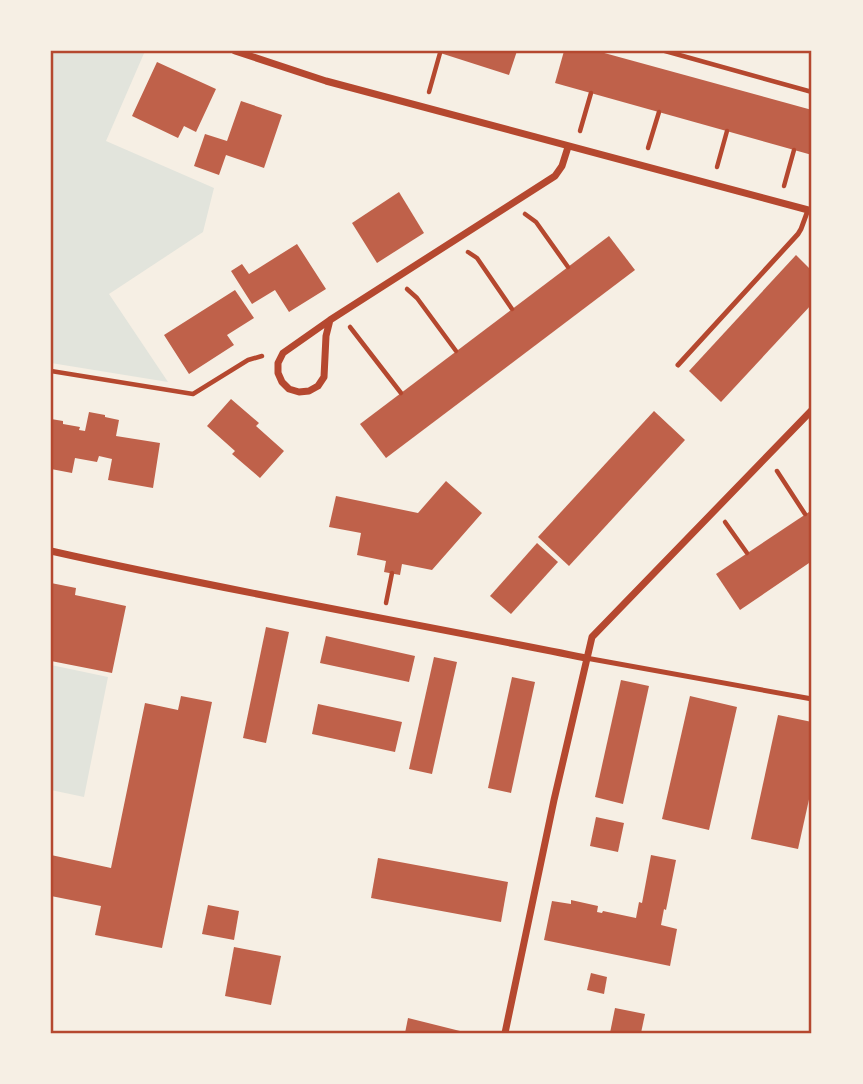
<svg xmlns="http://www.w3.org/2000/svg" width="863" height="1084" viewBox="0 0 863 1084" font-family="'Source Sans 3',sans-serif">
  <rect width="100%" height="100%" fill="#f6efe4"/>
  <g fill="#e2e4dc">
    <path d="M51,51H145L106,141L214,188L203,232L109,294L168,382L51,363Z"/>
    <path d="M51,665L108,677L84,797L51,790Z"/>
  </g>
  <g fill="#bf614a">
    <path d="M434,51H517L509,75Z"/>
    <path d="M564,51H597L812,110V155L555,83Z"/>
    <path d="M157,62L216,89L196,132L184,126L178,138L132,116Z"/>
    <path d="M241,101L282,115L264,168L226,155L219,175L194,166L205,134L227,141Z"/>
    <path d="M399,192L424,233L377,263L352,223Z"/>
    <path d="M609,236L635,270L386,458L360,424Z"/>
    <path d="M297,244L326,289L289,312L275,290L252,304L231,271L242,264L249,274Z"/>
    <path d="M796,255L812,271V304L721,402L689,371Z"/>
    <path d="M235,290L254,318L227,335L234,345L189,374L164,335Z"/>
    <path d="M231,399L259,423L256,426L284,451L260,478L232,454L235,451L207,426Z"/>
    <path d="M654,411L685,440L569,566L538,537Z"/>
    <path d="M89,412L105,415V417L119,420L116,436L160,443L153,488L108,480L112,459L99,456L97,462L75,458L72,473L51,469V419L63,421V424L80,427L79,430L85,431Z"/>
    <path d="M446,481L482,513L432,570L402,564L400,575L384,572L386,561L357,555L361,533L329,527L336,496L418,513Z"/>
    <path d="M812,510V561L740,610L716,574Z"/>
    <path d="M537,543L558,562L511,614L490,596Z"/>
    <path d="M51,583L76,588L75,595L126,606L112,673L51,661Z"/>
    <path d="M266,627L289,632L266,743L243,738Z"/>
    <path d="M326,636L415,656L409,682L320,663Z"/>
    <path d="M434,657L457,662L432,774L409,769Z"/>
    <path d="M512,677L535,682L511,793L488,788Z"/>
    <path d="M621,680L649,686L623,804L595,797Z"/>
    <path d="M181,696L212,702L162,948L95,935L101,906L51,896V855L111,868L145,703L178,710Z"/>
    <path d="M690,696L737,707L709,830L662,819Z"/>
    <path d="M318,704L402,722L395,752L312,734Z"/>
    <path d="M778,715L812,722V786L798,849L751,839Z"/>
    <path d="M596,817L624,823L618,852L590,846Z"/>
    <path d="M651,855L676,860L666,910L664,909L661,925L677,929L670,966L544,940L552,901L571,904V900L598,906L597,912L602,913L603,911L636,918L639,902L642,903Z"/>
    <path d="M378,858L508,882L501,922L371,898Z"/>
    <path d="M208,905L239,911L234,940L202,934Z"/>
    <path d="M234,947L281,956L271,1005L225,996Z"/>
    <path d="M591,973L607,977L604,994L587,990Z"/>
    <path d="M615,1008L645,1014L641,1033H610Z"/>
    <path d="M408,1018L464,1032V1033H405Z"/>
  </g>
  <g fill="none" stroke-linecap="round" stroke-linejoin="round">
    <g stroke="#b5482f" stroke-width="4.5">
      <path d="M665,51L812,92"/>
      <path d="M429,92L440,53"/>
      <path d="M580,131L591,93"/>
      <path d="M648,148L659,112"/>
      <path d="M717,167L727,131"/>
      <path d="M784,186L794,150"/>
      <path d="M525,214L536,222L568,267"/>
      <path d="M468,252L477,258L512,309"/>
      <path d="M407,289L417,298L456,351"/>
      <path d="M350,327L401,393"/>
      <path d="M51,371L193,394L248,360L262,356"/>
      <path d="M777,471L805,514"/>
      <path d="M725,522L747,553"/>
      <path d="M386,603L392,573"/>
    </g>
    <g stroke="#b5482f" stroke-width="5">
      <path d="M678,365L798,234L801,229L808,210"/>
      <path d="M586,658L812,699"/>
    </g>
    <g stroke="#b5482f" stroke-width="7">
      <path d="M235,51L326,81L812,211"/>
      <path d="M330,320L326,336L324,377L318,386L309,391L299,392L289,389L282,382L278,373V363L283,353L330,320L555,176L562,166L568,147"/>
      <path d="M51,551C228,591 407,622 586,658"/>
      <path d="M505,1033L554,800L592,637L812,410"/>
    </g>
  </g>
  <rect width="863" height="1084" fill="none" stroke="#f6efe4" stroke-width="105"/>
  <rect x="52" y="52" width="758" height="980" fill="none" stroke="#b5482f" stroke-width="2.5"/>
</svg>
